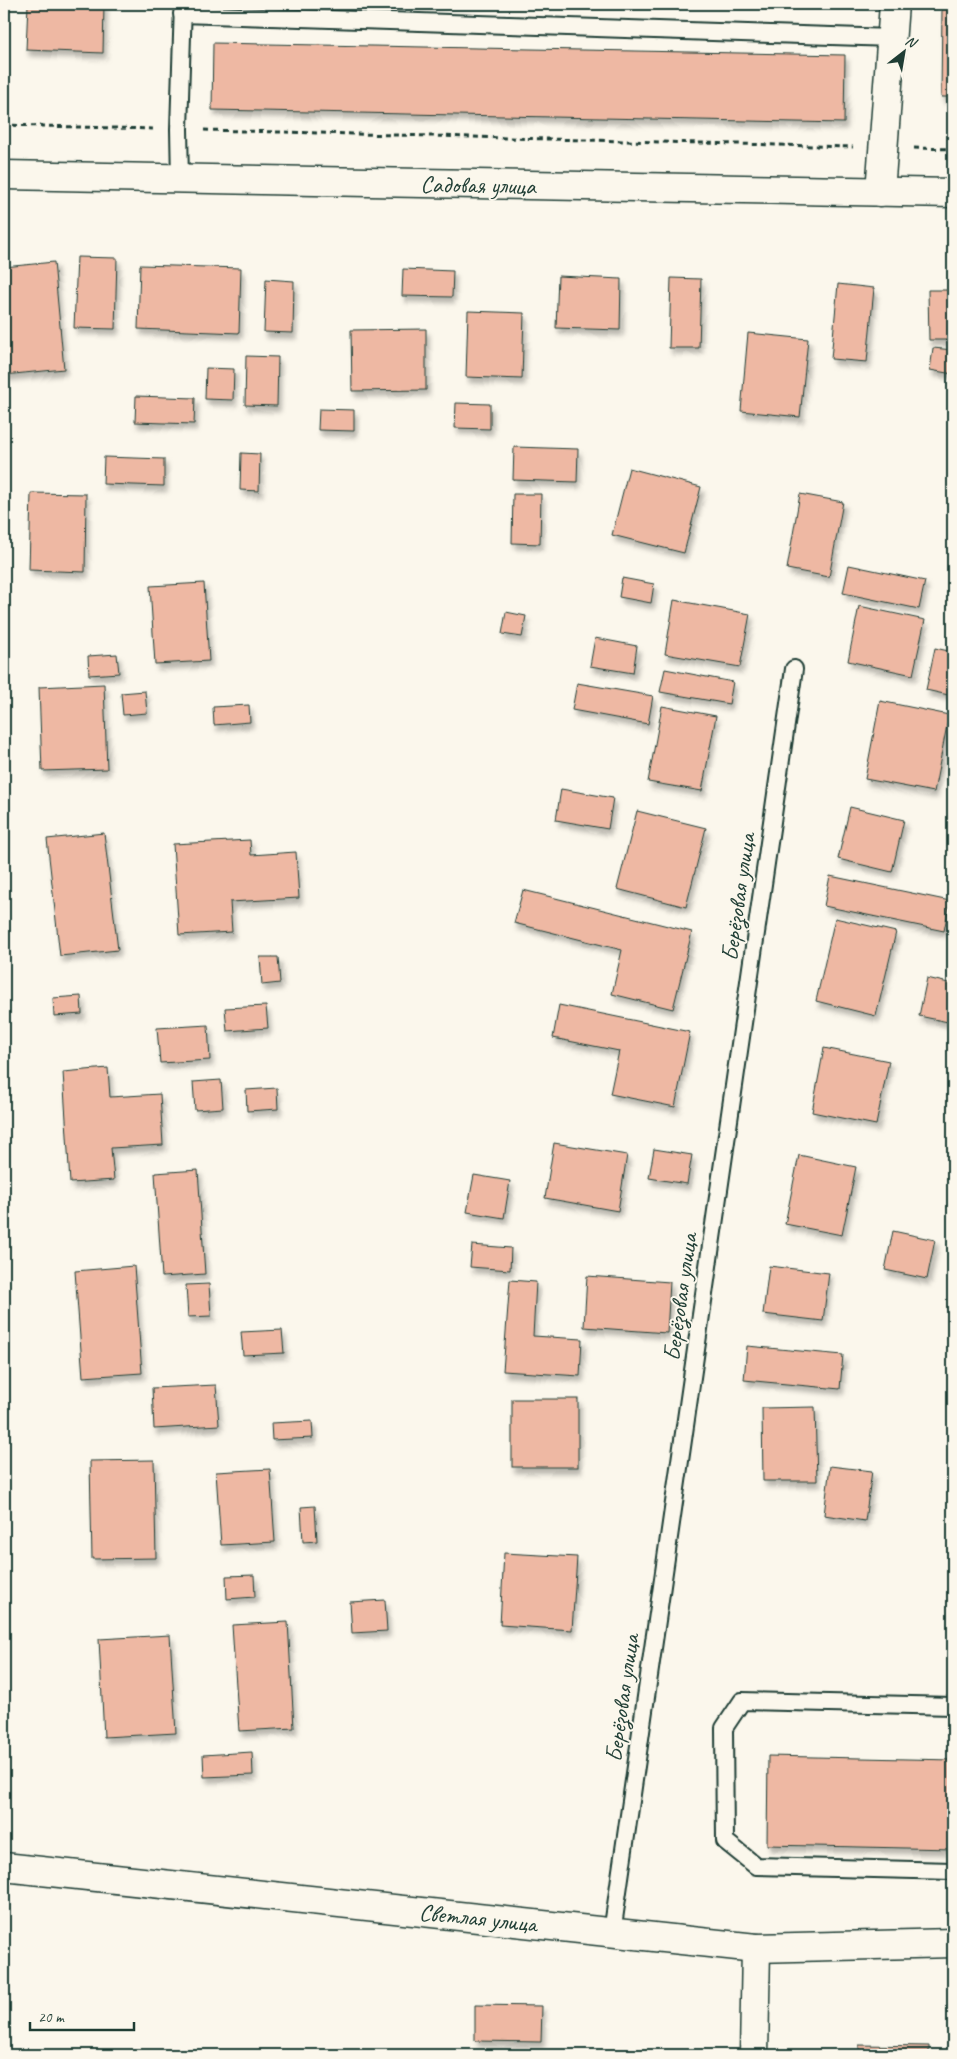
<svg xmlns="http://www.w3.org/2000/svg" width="957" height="2059" viewBox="0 0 957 2059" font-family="Caveat,sans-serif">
  <defs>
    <filter id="shadow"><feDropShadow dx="3" dy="5.5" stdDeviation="2.5" flood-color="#0004"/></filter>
  </defs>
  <rect width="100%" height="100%" fill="#fbf7ec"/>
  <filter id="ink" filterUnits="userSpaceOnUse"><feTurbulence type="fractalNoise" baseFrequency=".02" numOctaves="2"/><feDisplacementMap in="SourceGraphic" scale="10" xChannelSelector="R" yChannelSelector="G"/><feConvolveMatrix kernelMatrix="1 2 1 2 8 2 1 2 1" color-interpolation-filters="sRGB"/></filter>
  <g filter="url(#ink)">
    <g fill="#eeb8a3" stroke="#1f3d34" filter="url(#shadow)">
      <path d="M28,4H104L103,53L26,50Z"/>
      <path d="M942,8H953V97H941Z"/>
      <path d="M213,43L845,55L844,123L212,110Z"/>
      <path d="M77,257L117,258L115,329L74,328Z"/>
      <path d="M54,262L64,369L4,375V267Z"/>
      <path d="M140,265L241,268L239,333L138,329Z"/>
      <path d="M403,269L453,271L452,297L402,296Z"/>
      <path d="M558,276L621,279L620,330L556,328Z"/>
      <path d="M671,278L701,279L699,348H669Z"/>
      <path d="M266,279L294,281L293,333L264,332Z"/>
      <path d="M838,284L874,288L867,362L831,359Z"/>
      <path d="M928,290H953V340H929Z"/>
      <path d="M468,311L524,313L522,379L466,377Z"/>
      <path d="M426,329V390L352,391L351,330Z"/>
      <path d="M748,333L808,339L800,417L741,411Z"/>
      <path d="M933,348L953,350V374L930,370Z"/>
      <path d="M246,356L278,357L277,406L245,405Z"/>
      <path d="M206,368L234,369L233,400L205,399Z"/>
      <path d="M136,396L195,398L194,424L135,422Z"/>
      <path d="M456,403L490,404V429L455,428Z"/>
      <path d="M319,409L354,410V431L318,430Z"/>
      <path d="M514,447L578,449L577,482L513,480Z"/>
      <path d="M241,453L260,454L259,491L240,490Z"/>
      <path d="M104,457L164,459V486L103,484Z"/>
      <path d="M629,468L701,487L684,553L612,535Z"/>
      <path d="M31,493L86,494L85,572L29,570Z"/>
      <path d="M513,494H541L540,544L512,543Z"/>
      <path d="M800,494L843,502L829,577L787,569Z"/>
      <path d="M849,565L925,581L919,609L843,593Z"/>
      <path d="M622,578L654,584L651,603L619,597Z"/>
      <path d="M204,583L209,661L155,664L150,586Z"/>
      <path d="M674,600L750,614L740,667L665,654Z"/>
      <path d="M859,606L925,620L913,675L848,661Z"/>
      <path d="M506,612L526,616L522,637L502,634Z"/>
      <path d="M595,638L637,646L633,673L590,666Z"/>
      <path d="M935,648L953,652V696L926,690Z"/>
      <path d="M117,654L119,673L89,675L88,656Z"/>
      <path d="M665,669L733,682L729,704L660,692Z"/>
      <path d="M577,683L653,696L648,724L572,710Z"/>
      <path d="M104,684L107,769L42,771L39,687Z"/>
      <path d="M145,691L147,713L123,715L121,693Z"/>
      <path d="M880,701L949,715L934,792L865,779Z"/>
      <path d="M249,705L250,722L214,725L213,707Z"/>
      <path d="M662,706L716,716L702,791L648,782Z"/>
      <path d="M561,789L613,798L608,829L556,820Z"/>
      <path d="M850,807L904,820L892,872L838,859Z"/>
      <path d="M637,811L706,828L686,907L617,889Z"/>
      <path d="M104,833L118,950L60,956L47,839Z"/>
      <path d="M250,840L251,855L296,852L299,898L230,902L232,932L179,935L173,844Z"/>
      <path d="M830,876L950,901L944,931L824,906Z"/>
      <path d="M523,890L692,932L673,1009L612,994L622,950L514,923Z"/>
      <path d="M835,918L896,932L876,1016L816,1001Z"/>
      <path d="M260,957H278L280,983L262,985Z"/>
      <path d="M927,978L953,984V998L948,1022L919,1016Z"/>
      <path d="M81,996L82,1014L54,1016L53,998Z"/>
      <path d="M559,1005L690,1032L675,1107L610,1094L619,1051L553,1038Z"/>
      <path d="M266,1006L268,1028L227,1031L225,1008Z"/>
      <path d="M208,1025L210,1060L160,1063L157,1028Z"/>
      <path d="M824,1048L889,1061L876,1125L812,1112Z"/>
      <path d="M108,1068L110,1097L160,1094L163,1145L111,1148L114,1180L70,1183L63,1072Z"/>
      <path d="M221,1080L223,1108L195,1110L193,1082Z"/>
      <path d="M277,1088L278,1109L247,1111L246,1090Z"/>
      <path d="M554,1143L627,1155L618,1211L545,1198Z"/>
      <path d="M654,1149L692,1155L687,1184L649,1178Z"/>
      <path d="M799,1155L856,1167L842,1235L785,1224Z"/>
      <path d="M198,1170L205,1274L162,1277L155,1173Z"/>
      <path d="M474,1175L510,1181L504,1218L467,1212Z"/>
      <path d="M893,1231L935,1240L927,1279L885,1270Z"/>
      <path d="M472,1245L511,1248L510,1270L470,1267Z"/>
      <path d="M134,1266L142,1373L83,1377L75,1271Z"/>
      <path d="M769,1266L829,1273L823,1321L763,1314Z"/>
      <path d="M587,1276L670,1282L667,1333L584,1327Z"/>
      <path d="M510,1280L536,1282L533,1336L582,1339L580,1376L503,1371Z"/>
      <path d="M209,1284L211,1316L188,1317L186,1285Z"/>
      <path d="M282,1330L284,1353L243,1355L241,1332Z"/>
      <path d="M747,1346L843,1355L840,1389L744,1380Z"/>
      <path d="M216,1385L219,1425L154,1429L152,1388Z"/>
      <rect x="512" y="1399" width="66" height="68"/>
      <path d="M815,1407L817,1481H763L762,1408Z"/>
      <path d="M312,1421L313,1438L272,1440L271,1423Z"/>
      <path d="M154,1460L156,1558L92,1559L90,1461Z"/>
      <path d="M830,1466L872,1471L865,1521L824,1515Z"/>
      <path d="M270,1469L275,1542L221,1545L216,1472Z"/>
      <path d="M315,1506L317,1541L303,1542L301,1507Z"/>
      <path d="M504,1553L577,1557L572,1630L500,1625Z"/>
      <path d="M254,1575L255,1597L227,1599L226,1576Z"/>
      <path d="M385,1600L387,1631L352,1633L350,1602Z"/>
      <path d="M288,1622L294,1728L239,1731L232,1625Z"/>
      <path d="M170,1635L176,1733L104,1737L99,1639Z"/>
      <path d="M252,1752L253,1775L204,1777L203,1755Z"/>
      <path d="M768,1756L953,1760V1849L767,1845Z"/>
      <path d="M475,2005L542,2006L541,2042L475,2041Z"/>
      <path d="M859,2045L929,2046V2055H859Z"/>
      <rect x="4" y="2051" width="25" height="4"/>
    </g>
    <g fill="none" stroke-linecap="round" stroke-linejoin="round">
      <defs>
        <g id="service">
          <path d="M182,14L892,38"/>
          <path d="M180,180L179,129L183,4"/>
          <path d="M953,1706L742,1701L724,1728L725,1841L756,1866L953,1871"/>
          <path d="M612,1933L794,669"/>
        </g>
        <g id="minor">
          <path d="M880,192L894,4"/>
          <path d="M4,1867L756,1948L953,1943"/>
          <path d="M754,2055L756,1948"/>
        </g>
        <path id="tertiary" d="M4,175L953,193"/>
      </defs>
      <use href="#service" stroke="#1f3d34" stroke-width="20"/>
      <use href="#minor" stroke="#1f3d34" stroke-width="31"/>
      <use href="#tertiary" stroke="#1f3d34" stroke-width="31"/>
      <g stroke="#1f3d34" stroke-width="3" stroke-dasharray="5 4" stroke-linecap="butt">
        <path d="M4,125L153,129"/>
        <path d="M204,130L853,147"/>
        <path d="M914,148L953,149"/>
      </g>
      <use href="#service" stroke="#fbf7ec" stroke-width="16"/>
      <use href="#minor" stroke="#fbf7ec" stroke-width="28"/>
      <use href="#tertiary" stroke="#fbf7ec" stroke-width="28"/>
    </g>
  </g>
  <g text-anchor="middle" stroke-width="4" stroke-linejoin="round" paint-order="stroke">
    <g font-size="24" fill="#1f3d34" stroke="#fbf7ec">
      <text transform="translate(478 185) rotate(1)" y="8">Садовая улица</text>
      <text transform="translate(738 897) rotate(-82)" y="8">Берёзовая улица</text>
      <text transform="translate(680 1297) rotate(-82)" y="8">Берёзовая улица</text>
      <text transform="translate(622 1698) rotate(-82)" y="8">Берёзовая улица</text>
      <text transform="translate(478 1918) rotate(6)" y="8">Светлая улица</text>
    </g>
  </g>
  <rect width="957" height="2059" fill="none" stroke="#fbf7ec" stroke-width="20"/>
  <rect x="10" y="10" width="937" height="2039" fill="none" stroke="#1f3d34" stroke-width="2" filter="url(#ink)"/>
  <g transform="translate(904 52) rotate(31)" stroke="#fbf7ec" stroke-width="4" paint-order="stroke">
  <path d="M0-4L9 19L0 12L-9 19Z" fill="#1f3d34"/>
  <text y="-8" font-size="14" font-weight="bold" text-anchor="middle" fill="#1f3d34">N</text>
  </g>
  <path d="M30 2022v8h104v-8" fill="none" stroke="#1f3d34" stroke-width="2.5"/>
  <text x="38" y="2022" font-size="15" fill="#1f3d34" stroke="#fbf7ec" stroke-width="4" paint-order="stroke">20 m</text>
</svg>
